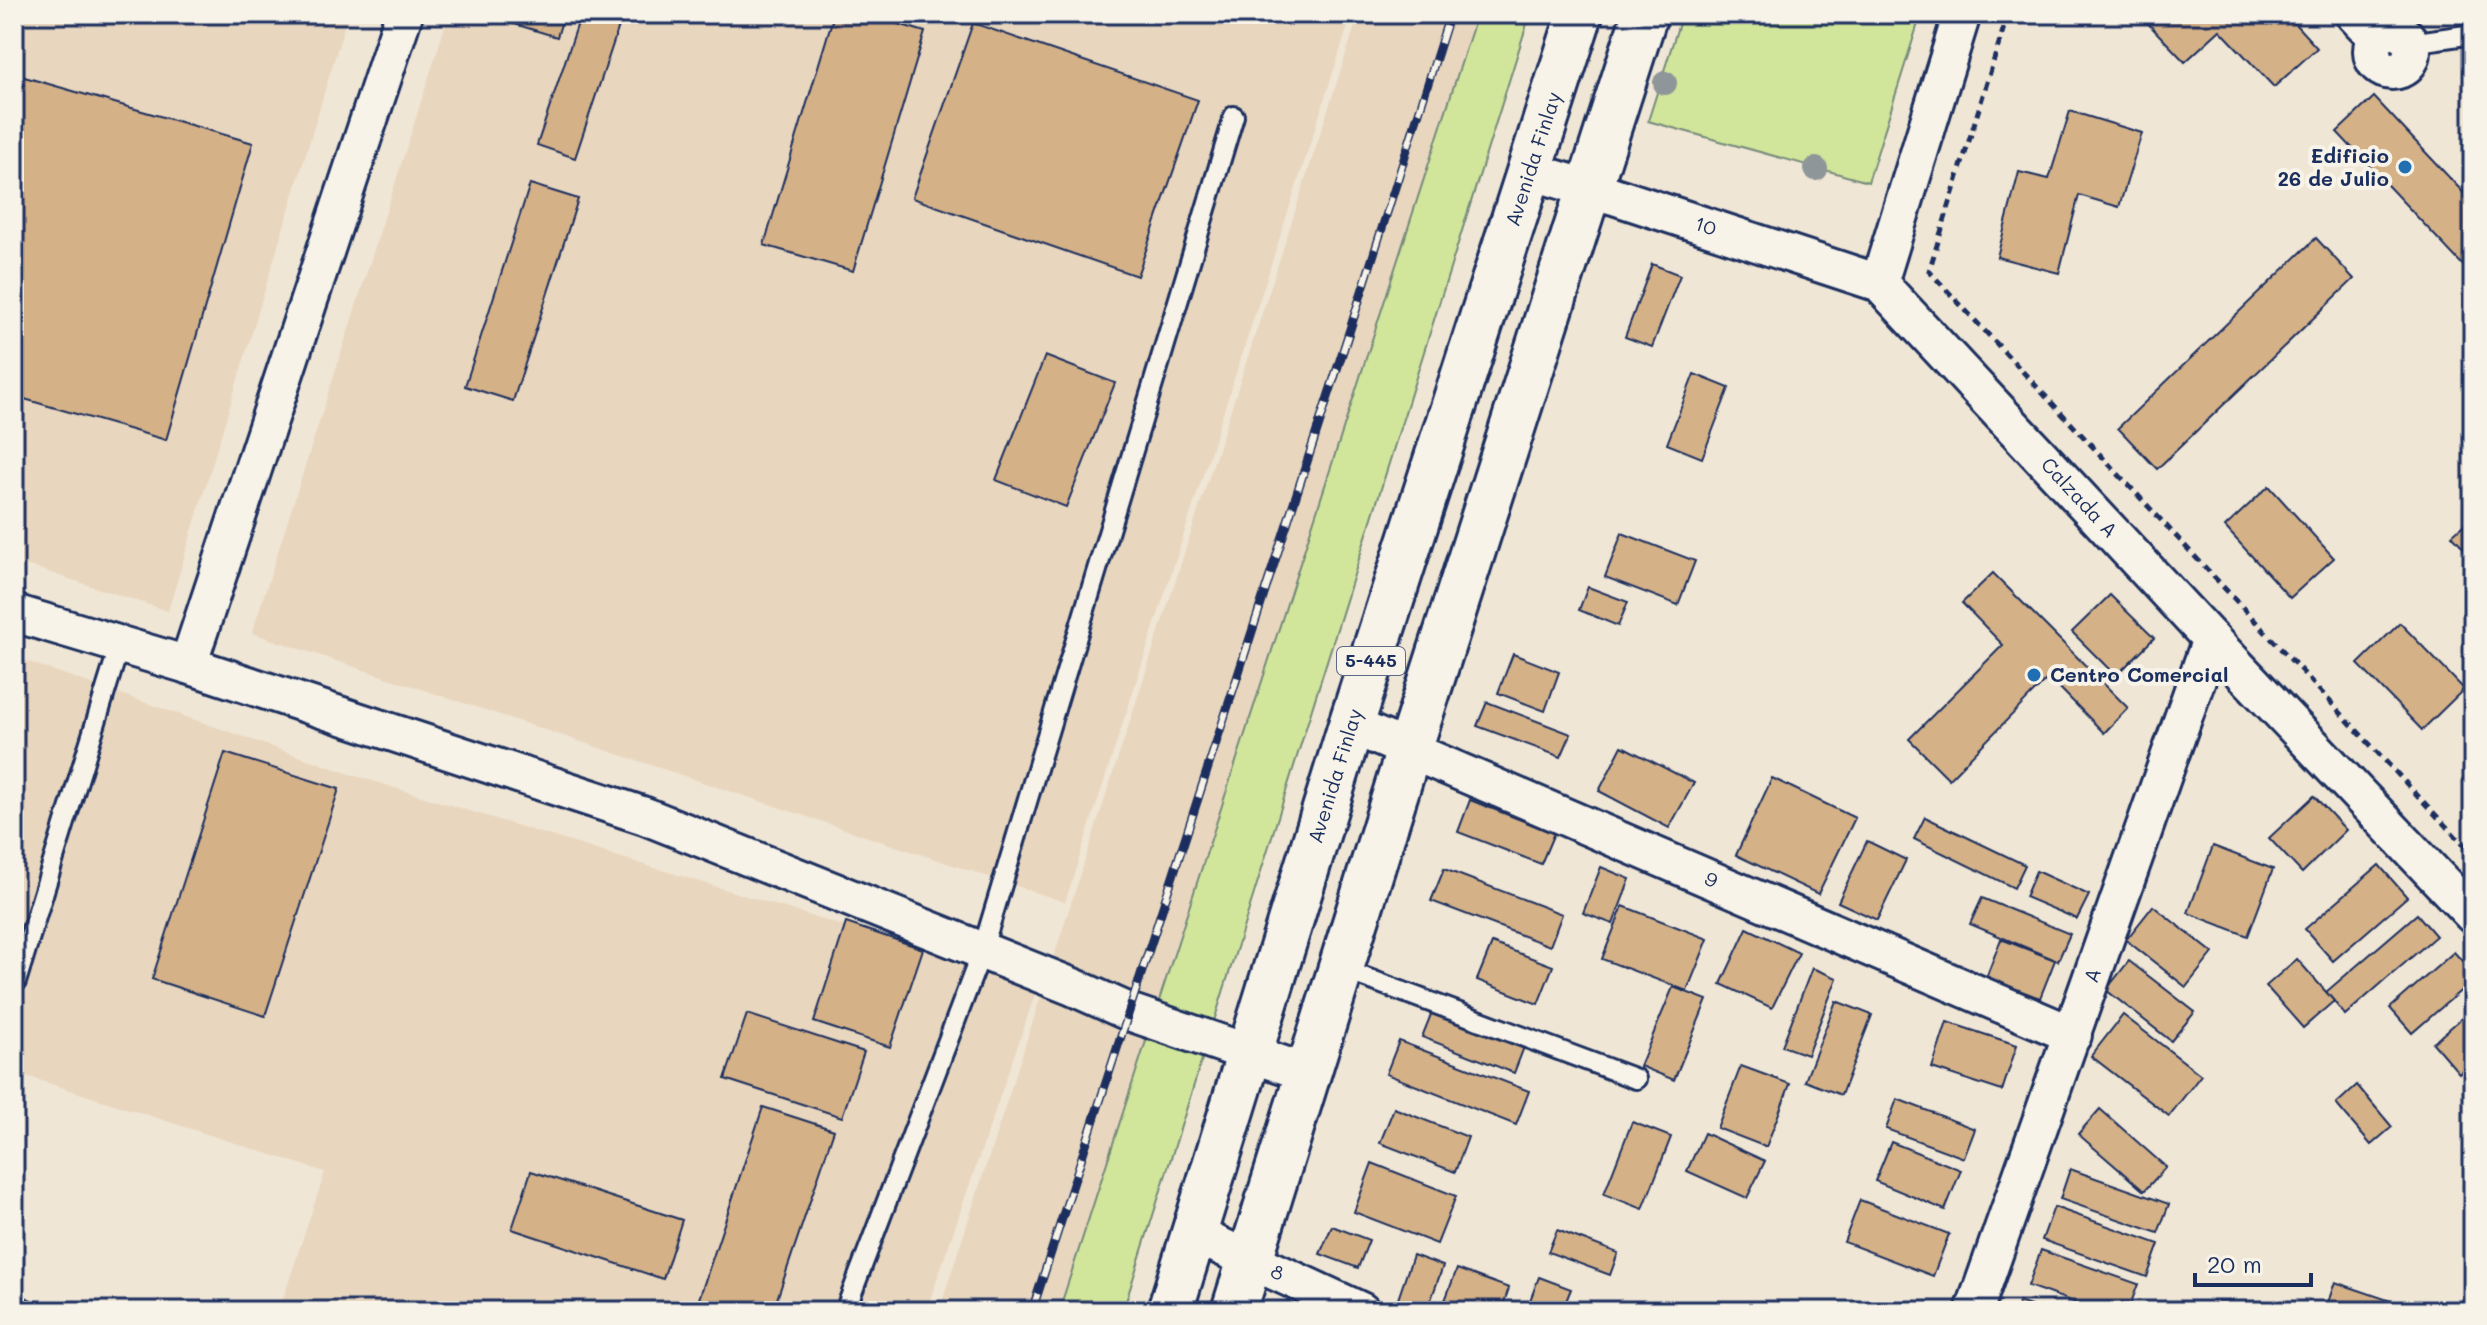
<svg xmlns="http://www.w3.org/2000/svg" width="2487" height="1325" viewBox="0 0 2487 1325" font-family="Mali,sans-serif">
  <rect width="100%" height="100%" fill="#f0e6d5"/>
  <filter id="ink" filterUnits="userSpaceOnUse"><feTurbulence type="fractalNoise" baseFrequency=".0125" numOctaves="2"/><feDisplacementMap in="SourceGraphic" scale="16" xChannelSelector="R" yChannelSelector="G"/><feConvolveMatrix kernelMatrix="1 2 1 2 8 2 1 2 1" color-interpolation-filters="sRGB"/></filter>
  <g filter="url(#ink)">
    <g fill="#e8d6be">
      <path d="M14,14H348L168,611L14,561Z"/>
      <path d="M449,14H1352L1065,902L252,633Z"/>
      <path d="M1359,14H1477L1059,1311H939Z"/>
      <path d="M14,657L353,775L1038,986L926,1311H279L325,1172L14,1072Z"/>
    </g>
    <g fill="#d1e69a" stroke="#768a7c" stroke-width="2">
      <path d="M1477,14H1530L1123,1311H1059Z"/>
      <path d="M1682,14H1921L1868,182L1648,121Z"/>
    </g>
    <g fill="#d5b187" stroke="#1b2f5e" stroke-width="2">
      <path d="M482,14H564L557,37Z"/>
      <path d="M581,14H623L575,158L537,145Z"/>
      <path d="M834,14H865L925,32L853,271L764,245Z"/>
      <path d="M2139,14H2286L2317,48L2274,87L2220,30L2185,62Z"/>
      <path d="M973,23L1198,100L1137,276L912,198Z"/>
      <path d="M14,74L253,143L166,440L14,396Z"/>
      <path d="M2374,97L2473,203V276L2337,132Z"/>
      <path d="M2070,111L2142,133L2119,207L2079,195L2059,273L1997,257L2019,172L2049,179Z"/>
      <path d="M530,184L578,199L513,401L465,386Z"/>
      <path d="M2316,238L2354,279L2157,469L2118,428Z"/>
      <path d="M1652,264L1680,275L1652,347L1625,337Z"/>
      <path d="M1045,356L1115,383L1066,507L996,480Z"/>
      <path d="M1694,374L1729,388L1702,458L1667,444Z"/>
      <path d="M2269,486L2334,558L2290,598L2225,527Z"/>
      <path d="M2473,516V558L2452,535Z"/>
      <path d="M1622,533L1695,561L1678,605L1605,577Z"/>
      <path d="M1993,573L2128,708L2104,733L2049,677L1949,779L1909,739L2003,645L1962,603Z"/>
      <path d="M1588,587L1628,602L1618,626L1579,610Z"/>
      <path d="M2110,595L2154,638L2116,676L2072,632Z"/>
      <path d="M2400,623L2464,689L2422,730L2358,664Z"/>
      <path d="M1513,654L1559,672L1545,711L1498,693Z"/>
      <path d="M1487,702L1571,734L1561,757L1477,726Z"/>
      <path d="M1622,746L1694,783L1669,828L1599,791Z"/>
      <path d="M225,753L339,789L265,1016L152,979Z"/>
      <path d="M1772,778L1855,818L1818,894L1736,855Z"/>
      <path d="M2314,796L2346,830L2302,873L2269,838Z"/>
      <path d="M1470,800L1554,833L1541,864L1458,832Z"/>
      <path d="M1925,817L2025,865L2014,888L1914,839Z"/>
      <path d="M1867,841L1906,860L1877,920L1838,902Z"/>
      <path d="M2213,846L2273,869L2248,936L2188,913Z"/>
      <path d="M2379,865L2407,897L2333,961L2305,929Z"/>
      <path d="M1601,867L1630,879L1613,924L1583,913Z"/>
      <path d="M1444,869L1562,914L1550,946L1431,901Z"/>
      <path d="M2036,871L2089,895L2077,919L2025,897Z"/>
      <path d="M1982,898L2070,934L2058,961L1970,924Z"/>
      <path d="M1623,906L1708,939L1687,991L1602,959Z"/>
      <path d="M2153,906L2213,953L2186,987L2126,940Z"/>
      <path d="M2417,914L2436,936L2345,1015L2326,992Z"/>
      <path d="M846,923L923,949L890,1047L814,1022Z"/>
      <path d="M1747,928L1799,953L1772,1008L1721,984Z"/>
      <path d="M2001,939L2055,960L2040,998L1986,978Z"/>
      <path d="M1492,943L1553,966L1538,1004L1477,980Z"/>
      <path d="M2454,952L2473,973V980L2412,1033L2390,1008Z"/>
      <path d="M2297,959L2334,1001L2303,1028L2266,986Z"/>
      <path d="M2129,961L2195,1012L2171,1041L2106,990Z"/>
      <path d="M1812,968L1837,978L1807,1055L1782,1046Z"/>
      <path d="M1673,987L1707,1000L1674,1080L1640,1066Z"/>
      <path d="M1836,1001L1872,1015L1841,1095L1805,1081Z"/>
      <path d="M2473,1008V1061L2459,1073L2433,1043Z"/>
      <path d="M1432,1012L1524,1047L1514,1073L1422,1037Z"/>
      <path d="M747,1014L864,1052L842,1117L725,1079Z"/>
      <path d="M2123,1015L2201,1075L2169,1116L2091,1056Z"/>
      <path d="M1947,1022L2017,1045L2002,1091L1932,1068Z"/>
      <path d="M1399,1041L1529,1091L1516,1125L1386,1074Z"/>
      <path d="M1741,1066L1790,1084L1766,1147L1717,1128Z"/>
      <path d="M2357,1085L2392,1127L2371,1145L2336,1104Z"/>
      <path d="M1897,1099L1975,1129L1964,1158L1886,1129Z"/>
      <path d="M763,1107L834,1130L773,1311H695Z"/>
      <path d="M1394,1108L1468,1137L1455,1172L1380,1143Z"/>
      <path d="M2100,1109L2166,1167L2144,1191L2078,1134Z"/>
      <path d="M1632,1122L1671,1137L1643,1209L1604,1194Z"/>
      <path d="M1704,1133L1765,1161L1747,1198L1687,1171Z"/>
      <path d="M1891,1142L1961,1170L1945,1210L1875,1181Z"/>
      <path d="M1372,1163L1456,1196L1437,1244L1354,1212Z"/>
      <path d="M2070,1169L2169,1204L2158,1233L2060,1199Z"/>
      <path d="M531,1171L682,1220L663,1279L512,1229Z"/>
      <path d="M1860,1200L1949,1234L1933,1276L1844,1242Z"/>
      <path d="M2054,1207L2159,1244L2147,1277L2042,1240Z"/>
      <path d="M1332,1226L1369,1240L1358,1268L1320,1254Z"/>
      <path d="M1557,1230L1618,1253L1610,1275L1548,1252Z"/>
      <path d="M2041,1250L2138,1284L2128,1311H2099L2028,1286Z"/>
      <path d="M1413,1255L1443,1266L1427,1311H1404L1395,1308Z"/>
      <path d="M1457,1269L1509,1288L1501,1311H1441Z"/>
      <path d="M1539,1277L1571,1289L1562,1311H1526Z"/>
      <path d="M2335,1282L2397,1303L2394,1311H2325Z"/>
      <path d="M14,1290L38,1304L34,1311H14Z"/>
      <path d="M2019,1302L2045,1311H2016Z"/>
    </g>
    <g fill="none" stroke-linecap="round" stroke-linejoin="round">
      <defs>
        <g id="service">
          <path d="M2410,43L2473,34"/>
          <path d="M1342,969L1636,1079"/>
          <path d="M16,982L120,644"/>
          <path d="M845,1311L982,951L1234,116"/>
        </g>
        <g id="minor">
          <path d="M2354,14L2377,38"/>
          <circle cx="2392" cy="51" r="20"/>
          <path id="s1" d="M1530,171L1614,196L1879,283L2211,639L2473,915"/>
          <path d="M1879,283L1962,14"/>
          <path d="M14,613L188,665L645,816L1073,987L1129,1012L1310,1074"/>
          <path d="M188,665L404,14"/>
          <path id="s2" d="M1351,725L2073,1035"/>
          <path id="s3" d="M1194,1234L1361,1311"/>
          <path id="s4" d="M1974,1311L2211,639"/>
        </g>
        <g id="trunk">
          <path id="s5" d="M1170,1311L1351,725L1580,14"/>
          <path d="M1234,1311L1409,750L1645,14"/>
        </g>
      </defs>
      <use href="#service" stroke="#1b2f5e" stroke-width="24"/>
      <use href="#minor" stroke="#1b2f5e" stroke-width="42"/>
      <use href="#trunk" stroke="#1b2f5e" stroke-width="50"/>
      <path stroke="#1b2f5e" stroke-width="5" stroke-dasharray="8 6" stroke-linecap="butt" d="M2008,14L1929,271L2473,855"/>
      <use href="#service" stroke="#f7f3e8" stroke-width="18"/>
      <use href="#minor" stroke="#f7f3e8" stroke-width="36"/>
      <use href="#trunk" stroke="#f7f3e8" stroke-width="44"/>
      <defs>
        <path id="rail" d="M1032,1311L1352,323L1450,14"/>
      </defs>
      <use href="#rail" stroke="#1b2f5e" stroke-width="9"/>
      <use href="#rail" stroke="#f7f3e8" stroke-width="6" stroke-dasharray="18" stroke-linecap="butt"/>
    </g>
    <g fill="#8f969a">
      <circle cx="1665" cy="83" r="12"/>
      <circle cx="1816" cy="169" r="12"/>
    </g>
  </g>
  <g fill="#1f6fb2" stroke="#f7f3e8" stroke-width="3">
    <circle cx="2405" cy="167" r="8"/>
    <circle cx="2034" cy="675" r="8"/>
  </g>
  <g text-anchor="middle" stroke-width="8" stroke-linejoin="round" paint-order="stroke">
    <rect fill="#f7f3e8" stroke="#5d6a87" stroke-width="2" x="1337" y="647" width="68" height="28" rx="6"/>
    <g font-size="18" font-weight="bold" fill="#1b2f5e">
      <text x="1371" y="667">5-445</text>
    </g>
    <g font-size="20" font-weight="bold" fill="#1b2f5e" stroke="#f7f3e8" text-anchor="end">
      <text x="2389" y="163">Edificio<tspan x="2389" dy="23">26 de Julio</tspan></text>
      <text x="2050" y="682" text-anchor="start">Centro Comercial</text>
    </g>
    <g font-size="20" fill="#1b2f5e" stroke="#f7f3e8">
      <text dy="7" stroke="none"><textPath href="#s5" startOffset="1208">Avenida Finlay</textPath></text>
      <text dy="7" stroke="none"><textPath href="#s1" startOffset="184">10</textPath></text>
      <text dy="7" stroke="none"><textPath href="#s1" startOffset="660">Calzada A</textPath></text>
      <text dy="7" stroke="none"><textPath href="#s5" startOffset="560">Avenida Finlay</textPath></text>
      <text dy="7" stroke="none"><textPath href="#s2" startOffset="392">9</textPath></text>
      <text dy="7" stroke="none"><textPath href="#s4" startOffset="356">A</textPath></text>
      <text dy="7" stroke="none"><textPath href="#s3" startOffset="92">8</textPath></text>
    </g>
  </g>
  <rect width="2487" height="1325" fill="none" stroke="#f7f3e8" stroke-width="48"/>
  <rect x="24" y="24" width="2439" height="1277" fill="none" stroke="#1b2f5e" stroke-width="3" filter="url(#ink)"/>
  <path d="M2195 1273v12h116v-12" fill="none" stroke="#1b2f5e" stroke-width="4"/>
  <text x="2207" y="1273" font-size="24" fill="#1b2f5e" stroke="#f7f3e8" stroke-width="6" paint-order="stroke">20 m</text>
</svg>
